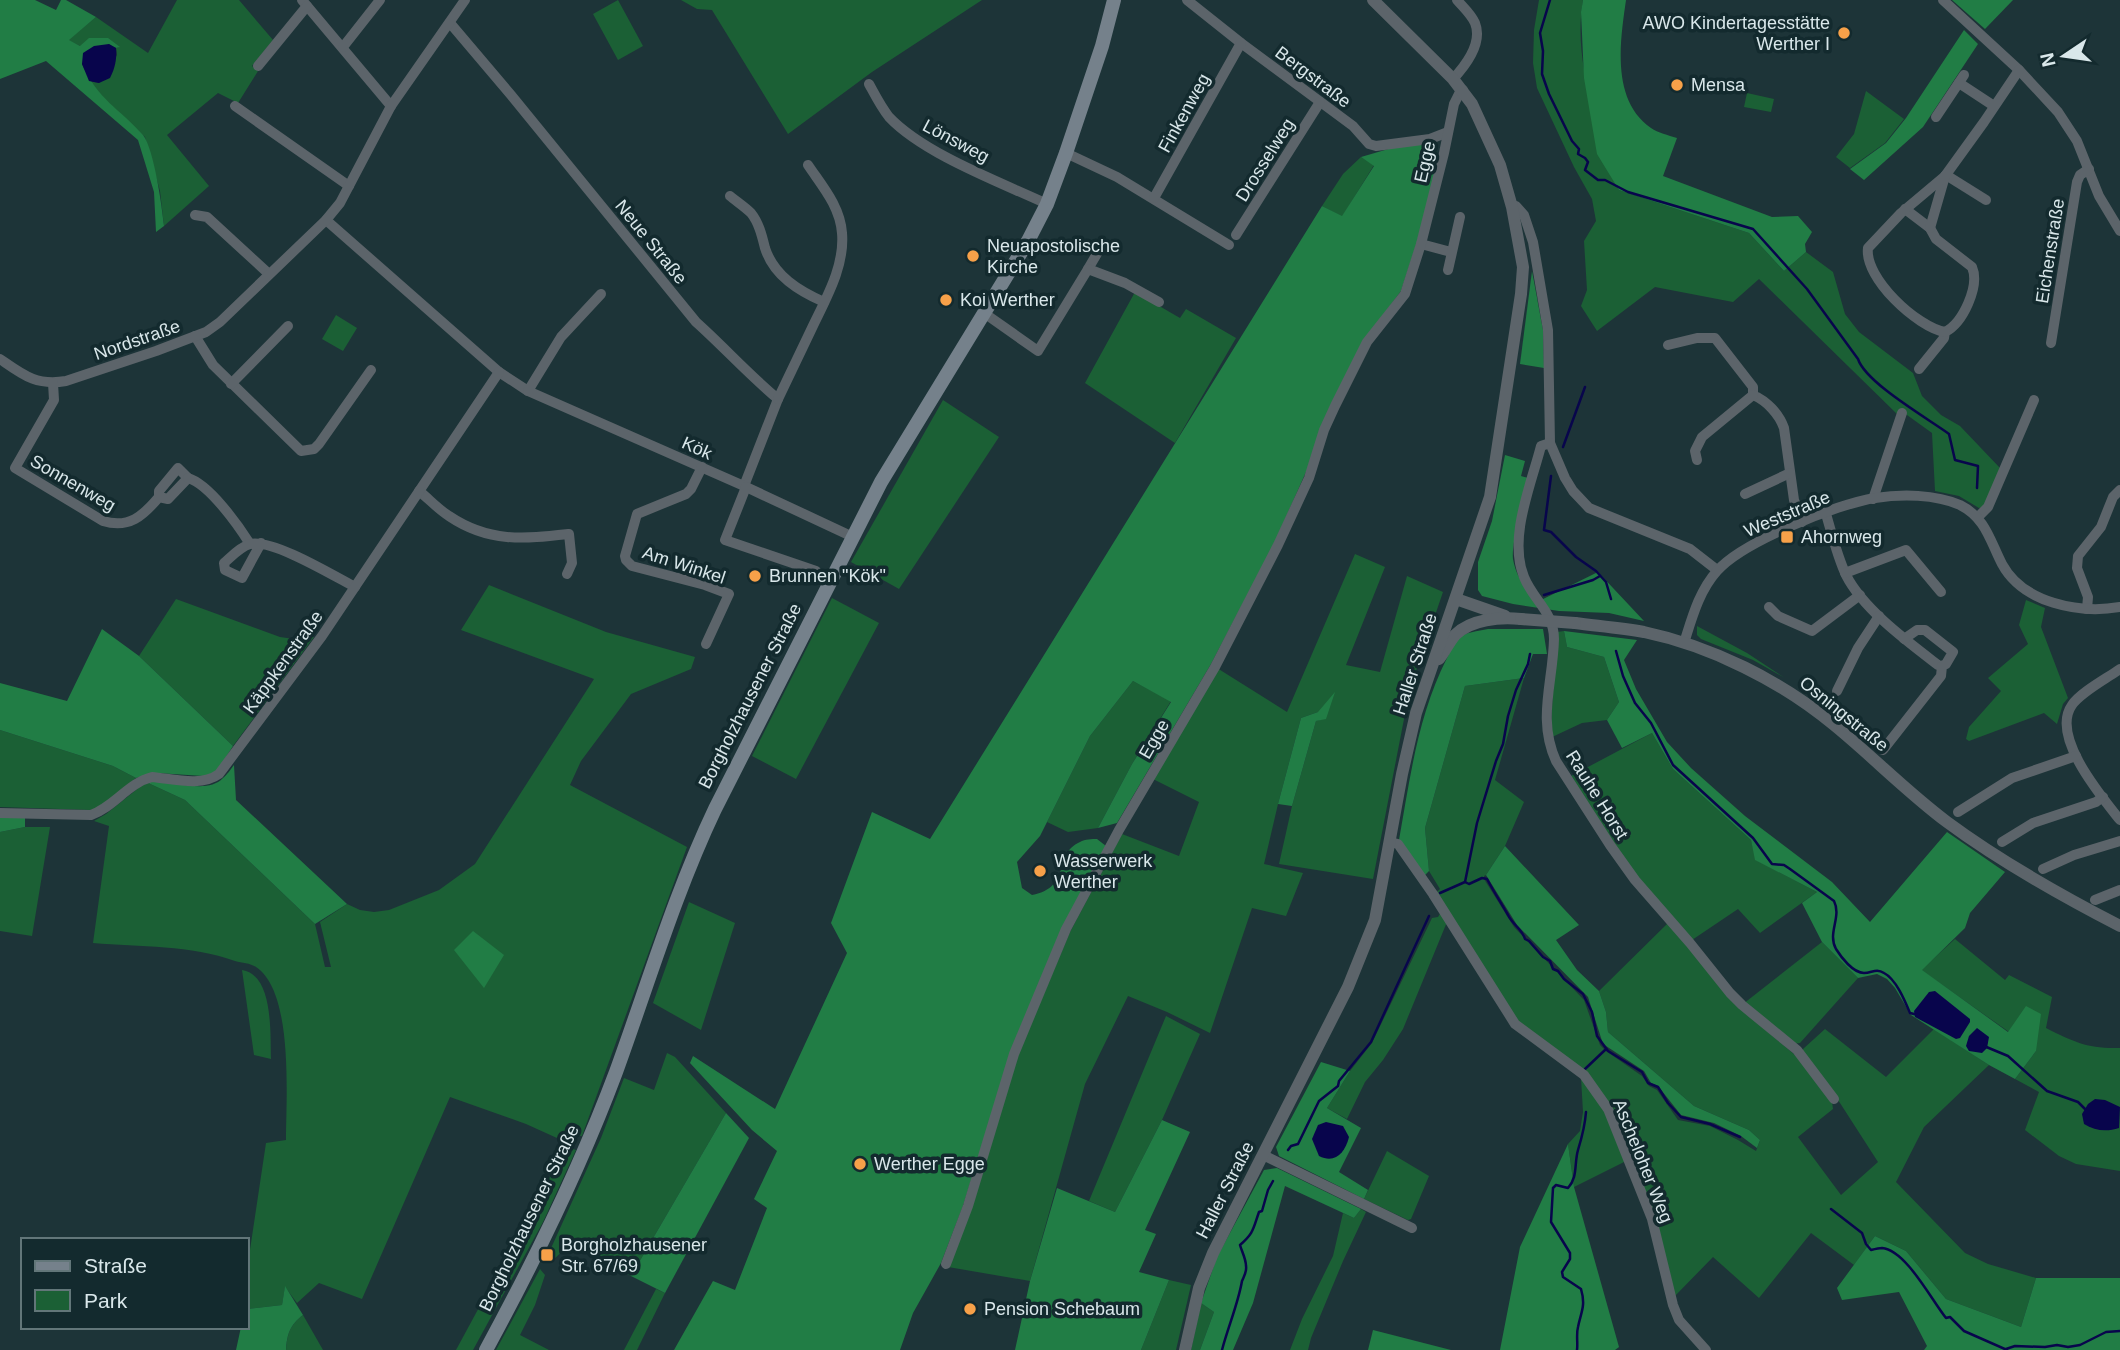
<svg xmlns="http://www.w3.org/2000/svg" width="2120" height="1350" viewBox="0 0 2120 1350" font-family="Helvetica,sans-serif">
  <rect width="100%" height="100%" fill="#1d3438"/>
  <g fill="#1b6035">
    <path d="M177,0H239L273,40L252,66L258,71L238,103L218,93L167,135L209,186L164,226L160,191L145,137L109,105L89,81L99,83L117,55L116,48L119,47L80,46L68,40L96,17L148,53Z"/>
    <path d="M618,0L643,46L618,60L593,14Z"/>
    <path d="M681,0H982L872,72L788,134L712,10L697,9Z"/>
    <path d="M1539,0H1583C1572,65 1600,129 1619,190L1749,233L1784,271L1806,252L1833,272L1845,314L1859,332L1913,373L1922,396L1941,415L1960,426L2000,468L1984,507L1979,508L1959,496L1935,491L1932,433L1900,410L1898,415L1759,279L1733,302L1655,287L1597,331L1581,306L1587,290L1584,241L1596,221L1592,199L1574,167L1537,88L1533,63L1534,30Z"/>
    <path d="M1866,91L1904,119L1885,143L1850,168L1836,157L1854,134Z"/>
    <path d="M1747,93L1774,99L1771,112L1744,107Z"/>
    <path d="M1361,157L1374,165L1342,217L1322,206L1343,174Z"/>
    <path d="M1135,292L1180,318L1186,309L1236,338L1175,443L1085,383Z"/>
    <path d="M336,315L357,328L343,351L322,339Z"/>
    <path d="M943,400L999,437L899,589L851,562Z"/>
    <path d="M1355,554L1385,567L1346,665L1380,672L1407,576L1443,592L1415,674L1404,719L1373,879L1279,864L1292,806L1316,721L1326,718L1318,712L1301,718L1278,804L1264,864L1303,873L1286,916L1252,908L1210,1033L1167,1012L1128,996L1085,1084L1030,1281L948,1267L1018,1055L1070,932L1122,834L1179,856L1199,802L1153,779L1217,668L1287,712Z"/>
    <path d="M489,585L606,632L695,657L691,669L631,694L581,761L570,785L687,847L582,1136L572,1135L568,1143L526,1124L450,1097L362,1299L319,1283L297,1303L285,1287L282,1305L247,1309L248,1263L266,1143L286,1140C286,1099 294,992 256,967C250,963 242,963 235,961C191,945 140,947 93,943L109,826L94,821L106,814L146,782L185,800L315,924L325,967H331L320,922L347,904L360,910L374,912L389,910L439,890L475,864L594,679L461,630Z"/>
    <path d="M832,598L879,623L796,779L752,756Z"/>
    <path d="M176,599L280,637L294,639L314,637L233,746L139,656Z"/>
    <path d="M2026,600L2045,608L2041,627L2068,698L2063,704L2057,724L2044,713L1969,741L1966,739L1969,727L2001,691L1988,678L2028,644L2019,625Z"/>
    <path d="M1697,626L1747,653L1785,678L1753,660L1701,639L1697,635Z"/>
    <path d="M1564,631L1567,647L1604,657L1619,702L1607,720L1582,723L1550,738L1557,632Z"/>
    <path d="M1524,678L1495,780L1524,802L1505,846L1486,875L1484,876V879L1514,927L1584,1000L1600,1045L1606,1051L1642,1076L1649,1086L1657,1090L1678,1120L1710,1126L1738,1140L1756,1151L1760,1140L1749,1130L1694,1106L1608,1032L1606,1012L1599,991L1668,923L1739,1007L1802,1061L1832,1102L1833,1109L1798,1137L1841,1195L1878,1162L1840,1103L1803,1053V1049L1825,1029L1886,1077L1934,1029L1989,1065L1924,1127L1896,1182L1965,1253L1988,1264L2036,1278L2021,1327L1946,1299L1906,1251L1875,1236L1854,1265L1811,1233L1759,1298L1713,1257L1674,1297L1656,1223L1587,1073L1525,1028L1510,1012L1436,893L1440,889L1429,871L1425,828L1465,686Z"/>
    <path d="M1133,681L1171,701L1132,764L1098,828L1068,832L1047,822L1090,736Z"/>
    <path d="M0,730L113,766L136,778L100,808L90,810L0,807Z"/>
    <path d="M1652,733L1673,769L1751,840L1756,860L1817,892L1760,933L1738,909L1692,940L1638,879L1611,843L1571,776Z"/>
    <path d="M25,827H50L32,936L0,931V832Z"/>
    <path d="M689,902L735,923L701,1030L653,1003Z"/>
    <path d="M1441,912L1447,922L1403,1029L1383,1060L1365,1082L1347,1119L1327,1108L1350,1071L1372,1043L1432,918L1438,917Z"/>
    <path d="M1955,939L2005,980L2009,975L2052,997L2046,1028C2074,1042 2088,1049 2120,1048V1171L2076,1164L2059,1156L2025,1130L2039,1092L2015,1079L2036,1051L1921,970Z"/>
    <path d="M1822,942L1858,978L1800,1043L1792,1044L1743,1004Z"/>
    <path d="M242,970C274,975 270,1035 271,1059L254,1055Z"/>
    <path d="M1166,1016L1200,1034L1162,1120L1115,1212L1089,1201Z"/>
    <path d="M667,1053L675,1057L726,1113L631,1276L571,1243L552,1261L547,1257L601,1138L624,1078L654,1090Z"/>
    <path d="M1581,1078L1605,1111L1626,1161L1574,1187L1568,1144L1580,1131L1583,1112Z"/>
    <path d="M566,1147L576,1150L543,1222L473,1350H456Z"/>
    <path d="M1387,1151L1429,1176L1411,1219L1408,1220L1364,1199Z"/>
    <path d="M1361,1209L1366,1212L1343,1261L1311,1338L1308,1350H1290L1302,1319L1333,1256L1343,1213L1354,1218Z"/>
    <path d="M540,1269L545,1275L535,1305L520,1335L549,1350H496Z"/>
    <path d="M1169,1280L1191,1285L1176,1350H1141Z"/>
    <path d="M656,1289L665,1293L637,1350H624Z"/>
    <path d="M1201,1303L1214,1312L1200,1350H1191Z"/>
    <path d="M303,1315L323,1350H286C287,1334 290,1325 303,1315Z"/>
  </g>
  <g fill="#217d45">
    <path d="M0,0H35L56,10L61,0H66L96,17L69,40L80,46L89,38H108L120,47L116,48L109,44L82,64C98,100 119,108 143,135C154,149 162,206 164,226L156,232L154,192L138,140L46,61L0,79Z"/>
    <path d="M1583,0H1626C1620,42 1611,100 1651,128C1658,133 1668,135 1677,138L1663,176L1772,217L1798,216L1812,232L1805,244L1806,252L1784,271L1749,233L1619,190L1597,154L1584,78L1581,12Z"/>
    <path d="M1952,0H2013L1985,29Z"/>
    <path d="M1964,30L1978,44L1923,127L1864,180L1850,169L1886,143L1906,118Z"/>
    <path d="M1426,143L1436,147L1438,161L1417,242L1401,291L1365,339L1274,544L1211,664L1117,823L1098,828L1132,764L1171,702L1133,681L1090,736L1040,836L1017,862L1022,888L1032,895C1073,887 1052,854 1080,842C1085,839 1092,839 1097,839L1106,846L1011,1052L963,1206L941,1263L913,1313L900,1350H674L713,1281L735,1290L767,1208L754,1199L777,1151L752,1130L690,1063L693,1056L775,1109L847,953L831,923L872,812L930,839L1322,206L1342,216L1374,166L1361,157L1402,145Z"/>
    <path d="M1532,271L1543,330L1544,368L1520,364Z"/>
    <path d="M1505,455L1525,461L1521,476L1528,478C1524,496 1511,544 1513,559C1516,577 1526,589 1537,602L1598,572L1644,621L1609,613L1559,611L1513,604L1482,596L1478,590V562L1492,521Z"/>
    <path d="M102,629L139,656L233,746L217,771L212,774L203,776L157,773L136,778L113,766L0,730V683L67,701Z"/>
    <path d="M1488,629H1543L1547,654H1533L1524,678L1465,686L1425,828L1429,871L1424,876L1399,840C1410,778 1418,715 1447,658C1450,653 1453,643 1457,639C1465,632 1478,631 1488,629Z"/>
    <path d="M1564,631L1637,640L1624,660L1636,689L1667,742L1691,768L1745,816L1832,882L1870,922L1947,832L2005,872L1970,913L1965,928L1922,970L2008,1032L2026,1006L2041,1014L2036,1051L2015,1079L1989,1065L1911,1015L1895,988L1887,979L1877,974L1858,978L1822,942L1802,903L1817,892L1755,860L1751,840L1673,769L1652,733L1622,748L1607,720L1619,702L1604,657L1567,647Z"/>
    <path d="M1335,692L1326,719L1316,721L1292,806L1278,804L1301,718L1318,712Z"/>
    <path d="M234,765L236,800L347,904L315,924L185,800L146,782C169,778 206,796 223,778C227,775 231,769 234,765Z"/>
    <path d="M0,817H25V827L0,832Z"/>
    <path d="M1505,846L1579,925L1556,940L1577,970L1599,991L1606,1012L1608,1032L1694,1106L1749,1130L1760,1140L1757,1148L1741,1136L1714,1123L1681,1115L1658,1086L1651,1083L1644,1071L1603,1044L1588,997L1517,925L1486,875Z"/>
    <path d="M473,931L504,955L484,988L454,950Z"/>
    <path d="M1321,1062L1350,1071L1327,1108L1361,1128L1339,1172L1368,1190L1364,1199L1279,1156L1276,1147Z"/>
    <path d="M726,1113L749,1138L665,1293L631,1276Z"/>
    <path d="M1162,1120L1190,1132L1145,1230L1156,1234L1139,1272L1169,1280L1141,1350H1015L1030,1281L1057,1188L1115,1212Z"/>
    <path d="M1568,1144L1574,1187L1619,1347L1615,1350H1500L1520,1247Z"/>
    <path d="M1277,1168L1361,1209L1354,1218L1285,1186L1253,1303L1233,1350H1200L1214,1312L1201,1303L1217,1257L1264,1170Z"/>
    <path d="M1875,1236L1906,1251L1946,1299L2021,1327L2036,1278H2120V1350H1924L1927,1346L1899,1292L1842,1300L1837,1288Z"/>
    <path d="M285,1286L303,1315C290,1325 287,1334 286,1350H236L241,1327H247V1309L282,1305Z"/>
    <path d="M1373,1330L1451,1350H1368Z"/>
  </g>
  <g fill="#08054c">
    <path d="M109,44L116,48C117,59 115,68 110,78L99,83L89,81L82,64L83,53L94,46Z"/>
    <path d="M1935,991L1970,1019V1022L1960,1038L1956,1039L1915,1017L1914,1011L1929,992Z"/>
    <path d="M1977,1028L1989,1037L1987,1048L1982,1053L1969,1051L1966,1046L1969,1036Z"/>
    <path d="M2095,1099L2105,1100L2120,1107L2119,1128C2107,1132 2095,1131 2084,1124L2082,1114L2088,1104Z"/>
    <path d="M1326,1122L1343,1126L1349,1137C1345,1153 1335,1164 1319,1156L1312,1139L1318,1125Z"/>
  </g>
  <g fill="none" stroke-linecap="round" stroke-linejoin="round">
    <g stroke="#08054c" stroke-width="2.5">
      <path d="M1550,0L1540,33L1543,51L1542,74L1549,94L1572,141L1579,149L1578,154L1585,158L1588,162L1585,170L1598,180H1605L1628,192L1753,229L1807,289L1858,359C1866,383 1927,418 1949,434L1955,460L1978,466L1977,488"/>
      <path d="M1563,447L1585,387"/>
      <path d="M1551,476L1544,530L1551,532L1576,557L1596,571L1606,582L1611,599"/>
      <path d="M1544,595L1593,580L1600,576"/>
      <path d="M1616,651L1623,676L1635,703L1651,723L1673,765L1753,838L1772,864L1784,865L1790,869L1834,901C1842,917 1827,933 1836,949C1841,957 1853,973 1864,973C1872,973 1876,968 1884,973C1896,979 1905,1001 1910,1013L1918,1015"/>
      <path d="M1530,654L1528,664L1516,690L1508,716L1503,744L1496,761L1477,823L1465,882L1469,884L1482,878L1487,879C1494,892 1501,903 1508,915C1513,925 1522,929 1525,939L1529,941L1543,957L1550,961L1553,969L1558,971L1564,979L1583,994L1592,1012L1597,1036L1608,1051L1642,1072L1648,1083L1658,1087L1668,1103L1681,1117L1710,1124L1740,1137"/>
      <path d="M1440,893L1465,882"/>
      <path d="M1984,1046L2008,1056L2047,1091L2078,1102L2085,1109"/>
      <path d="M1585,1069L1605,1050"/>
      <path d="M1288,1150L1291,1146L1298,1144L1319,1101L1338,1086L1339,1081L1371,1042L1429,916"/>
      <path d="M1831,1209L1862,1233L1866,1244L1871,1250C1875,1249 1879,1248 1882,1248C1906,1250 1932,1301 1946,1318L1950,1317L1964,1331L2007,1350"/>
      <path d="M2006,1349L2015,1346L2045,1347L2057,1345L2068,1347L2080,1345L2106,1332L2120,1331"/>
      <path d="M1222,1350C1228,1327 1238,1304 1242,1281C1244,1276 1247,1272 1246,1266C1246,1259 1242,1252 1240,1245C1254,1233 1253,1229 1259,1212L1262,1211L1268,1190L1273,1181"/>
      <path d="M1577,1350C1578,1343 1576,1334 1578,1327C1581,1312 1586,1306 1581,1289L1563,1277L1562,1272L1570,1259V1253L1551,1222L1553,1188L1556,1185L1568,1188C1578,1177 1574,1164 1578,1150C1582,1137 1585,1126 1586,1112"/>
    </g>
    <g stroke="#5c646a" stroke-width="10">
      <path d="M302,0L391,106"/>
      <path d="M1187,0L1241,43L1353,126L1369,144L1376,146L1430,139L1448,132"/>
      <path d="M1943,0L2019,70L2058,112L2077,141L2099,196L2120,231"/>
      <path d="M450,23L511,95L696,322C724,347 749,375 778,399L744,486"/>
      <path d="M343,47L380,0"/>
      <path d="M258,66L307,6"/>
      <path d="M1453,79C1466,65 1483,43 1475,23C1471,14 1463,7 1457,0"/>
      <path d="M1959,83L1994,106"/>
      <path d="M869,84C875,95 881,107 889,117C924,154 1000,182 1047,204"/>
      <path d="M235,106L349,186"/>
      <path d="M1936,117L1964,75"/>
      <path d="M1066,153L1117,177L1229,245"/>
      <path d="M1946,175L1986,200"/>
      <path d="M730,196C736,201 745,207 751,213C759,223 762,236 765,248C774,276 799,291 824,302"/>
      <path d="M1154,198L1241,43"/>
      <path d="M1512,207L1516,206L1524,215L1533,242L1548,330L1550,443L1565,478L1573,491L1589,508L1690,549L1717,570"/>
      <path d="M1905,209L1930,228L1936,239L1972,267C1980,286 1963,323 1945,332L1944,338L1919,369"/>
      <path d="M195,215L207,217L269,274"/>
      <path d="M326,220L499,372L528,391L744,486L853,537"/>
      <path d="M1930,228L1945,176"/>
      <path d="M1236,235L1320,102"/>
      <path d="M1421,244L1451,252"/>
      <path d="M1088,269L1098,252"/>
      <path d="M1448,270L1460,217"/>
      <path d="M984,313L1038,351L1088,269L1125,283L1159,302"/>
      <path d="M1945,332C1917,327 1864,278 1868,248L1901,213L1945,176L1984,122L2019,70"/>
      <path d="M195,336L213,365L301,451L314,449L319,444L371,370"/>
      <path d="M2051,343L2077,182L2080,175L2089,169"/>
      <path d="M1668,345L1697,338H1715L1753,387V395C1767,401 1779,414 1784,428L1794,500L1802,522"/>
      <path d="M0,359C23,375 36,386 66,381L156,351L206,332L220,322L326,220L340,203L391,106L465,0"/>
      <path d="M53,383L54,400L15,468L103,521C129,529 143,516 159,497L168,499L188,478L178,468L159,491V497"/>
      <path d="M231,384L288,326"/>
      <path d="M528,391L561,337L601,294"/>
      <path d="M778,399C789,376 800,353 811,330C825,300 845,267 842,233C840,206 822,186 808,165"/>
      <path d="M1550,443L1541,446C1531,485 1508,538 1524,577C1533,600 1554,612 1554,639C1553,683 1537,719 1556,761L1610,845L1635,880L1690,943L1730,993L1742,1005L1797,1050L1834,1099"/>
      <path d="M1697,460L1695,451L1702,437L1753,395"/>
      <path d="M702,467L691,489L686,494L637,514L625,556L626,560L632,566L705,585L729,594L706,644"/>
      <path d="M188,478C209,484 238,525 250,544"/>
      <path d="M746,487L725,540L816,571"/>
      <path d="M419,491C429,499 438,509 449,516C489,543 524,539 569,534L572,563L567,574"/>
      <path d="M1745,494L1790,473"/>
      <path d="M1873,499L1902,413"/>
      <path d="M1826,514C1832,534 1837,556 1846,575C1863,609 1908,642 1938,665L1942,666"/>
      <path d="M1978,517L1988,507L2034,400"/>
      <path d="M261,543L242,578L225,570L224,563C232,556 240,547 250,544C271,538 334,576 355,587"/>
      <path d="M1845,573L1906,550L1941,592"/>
      <path d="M1769,607L1778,616L1812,631L1860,595"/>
      <path d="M2087,609L2088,597L2077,568L2078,556L2101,527L2113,497L2120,490"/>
      <path d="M1684,643C1692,618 1699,591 1717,571C1742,542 1837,504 1875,498C1901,494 1935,494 1960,505C1986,518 1990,541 2002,564C2023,603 2079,614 2120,607"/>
      <path d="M2120,669C2106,679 2081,692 2072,705C2050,736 2101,796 2120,820"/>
      <path d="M1837,691L1858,648L1879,616"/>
      <path d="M1883,750L1941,676L1942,666L1946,664L1953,652L1925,630H1917L1904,639"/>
      <path d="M1958,812L2012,778L2076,756"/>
      <path d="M0,813L91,815C114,807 128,783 152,777C174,779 201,787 219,774L322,636L499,372"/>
      <path d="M1390,842L1398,844L1433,894L1515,1024L1584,1075L1608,1109L1652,1219L1673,1305L1679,1320L1706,1350"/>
      <path d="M2002,842L2033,823L2096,802L2103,797"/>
      <path d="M2043,869L2074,855L2120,841"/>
      <path d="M2095,900L2120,890"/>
      <path d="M1263,1155L1412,1228"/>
      <path d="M946,1264L968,1206L1014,1054L1066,929L1119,830L1215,667L1278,545L1309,478L1324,430L1335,406L1367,342L1405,294L1421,244L1444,153L1454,104L1459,94L1463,90"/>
    </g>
    <g stroke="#5c646a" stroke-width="12">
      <path d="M1456,599L1505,616"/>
      <path d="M1575,623C1598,626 1621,628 1644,632C1711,646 1781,681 1834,725C1872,756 1907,792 1947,822C2001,862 2060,895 2120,926"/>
      <path d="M1439,659C1445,651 1449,642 1455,635C1471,619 1500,617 1521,619"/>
      <path d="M1185,1350L1199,1288L1213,1253L1348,987L1375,920L1402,774L1416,713L1490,497L1521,294L1523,267L1512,207L1500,165L1472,104L1453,79L1373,0"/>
    </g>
    <path stroke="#75818b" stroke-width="14" d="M486,1350C535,1260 580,1168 616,1072C648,984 675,893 715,809L881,482L1028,241L1047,204L1066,153L1102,46L1114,0"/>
    <path stroke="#5c646a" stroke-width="12" d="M1521,619L1575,623"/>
  </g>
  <g fill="#f7a149" stroke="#132a2e" stroke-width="2.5">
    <circle cx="1844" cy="33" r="7"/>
    <circle cx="1677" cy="85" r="7"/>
    <circle cx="973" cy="256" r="7"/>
    <circle cx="946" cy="300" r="7"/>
    <rect x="1780" y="530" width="14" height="14" rx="3.5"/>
    <circle cx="755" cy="576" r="7"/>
    <circle cx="1040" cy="871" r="7"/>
    <circle cx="860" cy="1164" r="7"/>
    <rect x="540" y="1248" width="14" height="14" rx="3.5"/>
    <circle cx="970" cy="1309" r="7"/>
  </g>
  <g text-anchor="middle" stroke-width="7" stroke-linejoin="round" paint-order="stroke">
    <g font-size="18" fill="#d9e7ea" stroke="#132a2e" text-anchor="start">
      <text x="1830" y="29" text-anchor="end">AWO Kindertagesstätte<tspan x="1830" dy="21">Werther I</tspan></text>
      <text x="1691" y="91">Mensa</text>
      <text x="987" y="252">Neuapostolische<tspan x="987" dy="21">Kirche</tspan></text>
      <text x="960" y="306">Koi Werther</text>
      <text x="1801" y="543">Ahornweg</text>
      <text x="769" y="582">Brunnen "Kök"</text>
      <text x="1054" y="867">Wasserwerk<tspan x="1054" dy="21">Werther</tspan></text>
      <text x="874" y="1170">Werther Egge</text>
      <text x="561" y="1251">Borgholzhausener<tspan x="561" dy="21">Str. 67/69</tspan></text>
      <text x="984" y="1315">Pension Schebaum</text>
    </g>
    <g font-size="18" fill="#d9e7ea" stroke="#132a2e">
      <text transform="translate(1313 77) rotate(37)" y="6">Bergstraße</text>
      <text transform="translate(1184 113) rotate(-61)" y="6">Finkenweg</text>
      <text transform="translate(956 141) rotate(28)" y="6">Lönsweg</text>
      <text transform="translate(1265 160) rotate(-58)" y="6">Drosselweg</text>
      <text transform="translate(1425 162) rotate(-77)" y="6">Egge</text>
      <text transform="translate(651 242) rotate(51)" y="6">Neue Straße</text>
      <text transform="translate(2050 251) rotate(-81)" y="6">Eichenstraße</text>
      <text transform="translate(137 340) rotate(-19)" y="6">Nordstraße</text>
      <text transform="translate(697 448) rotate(24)" y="6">Kök</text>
      <text transform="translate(73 483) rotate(30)" y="6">Sonnenweg</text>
      <text transform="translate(1787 514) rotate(-23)" y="6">Weststraße</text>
      <text transform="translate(684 565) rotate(18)" y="6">Am Winkel</text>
      <text transform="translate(283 662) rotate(-54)" y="6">Käppkenstraße</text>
      <text transform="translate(1415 664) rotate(-72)" y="6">Haller Straße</text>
      <text transform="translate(750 696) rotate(-63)" y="6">Borgholzhausener Straße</text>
      <text transform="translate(1844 714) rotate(39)" y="6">Osningstraße</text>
      <text transform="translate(1154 739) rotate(-60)" y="6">Egge</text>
      <text transform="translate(1597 795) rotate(58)" y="6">Rauhe Horst</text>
      <text transform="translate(1643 1161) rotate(68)" y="6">Ascheloher Weg</text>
      <text transform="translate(1225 1190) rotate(-63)" y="6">Haller Straße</text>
      <text transform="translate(529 1218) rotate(-64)" y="6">Borgholzhausener Straße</text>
    </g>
  </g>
  <rect x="21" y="1238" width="228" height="91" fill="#132a2e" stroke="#627679" stroke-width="2"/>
  <rect x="35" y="1261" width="35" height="10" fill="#75818b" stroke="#627679" stroke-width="2"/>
  <text x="84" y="1273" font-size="21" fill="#d9e7ea">Straße</text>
  <rect x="35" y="1290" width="35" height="21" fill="#1b6035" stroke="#627679" stroke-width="2"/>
  <text x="84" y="1308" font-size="21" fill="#d9e7ea">Park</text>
  <g transform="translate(2064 56) rotate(257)" stroke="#132a2e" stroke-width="5" paint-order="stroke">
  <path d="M0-5L12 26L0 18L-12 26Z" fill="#d9e7ea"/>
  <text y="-10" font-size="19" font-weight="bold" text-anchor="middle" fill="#d9e7ea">N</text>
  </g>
</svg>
